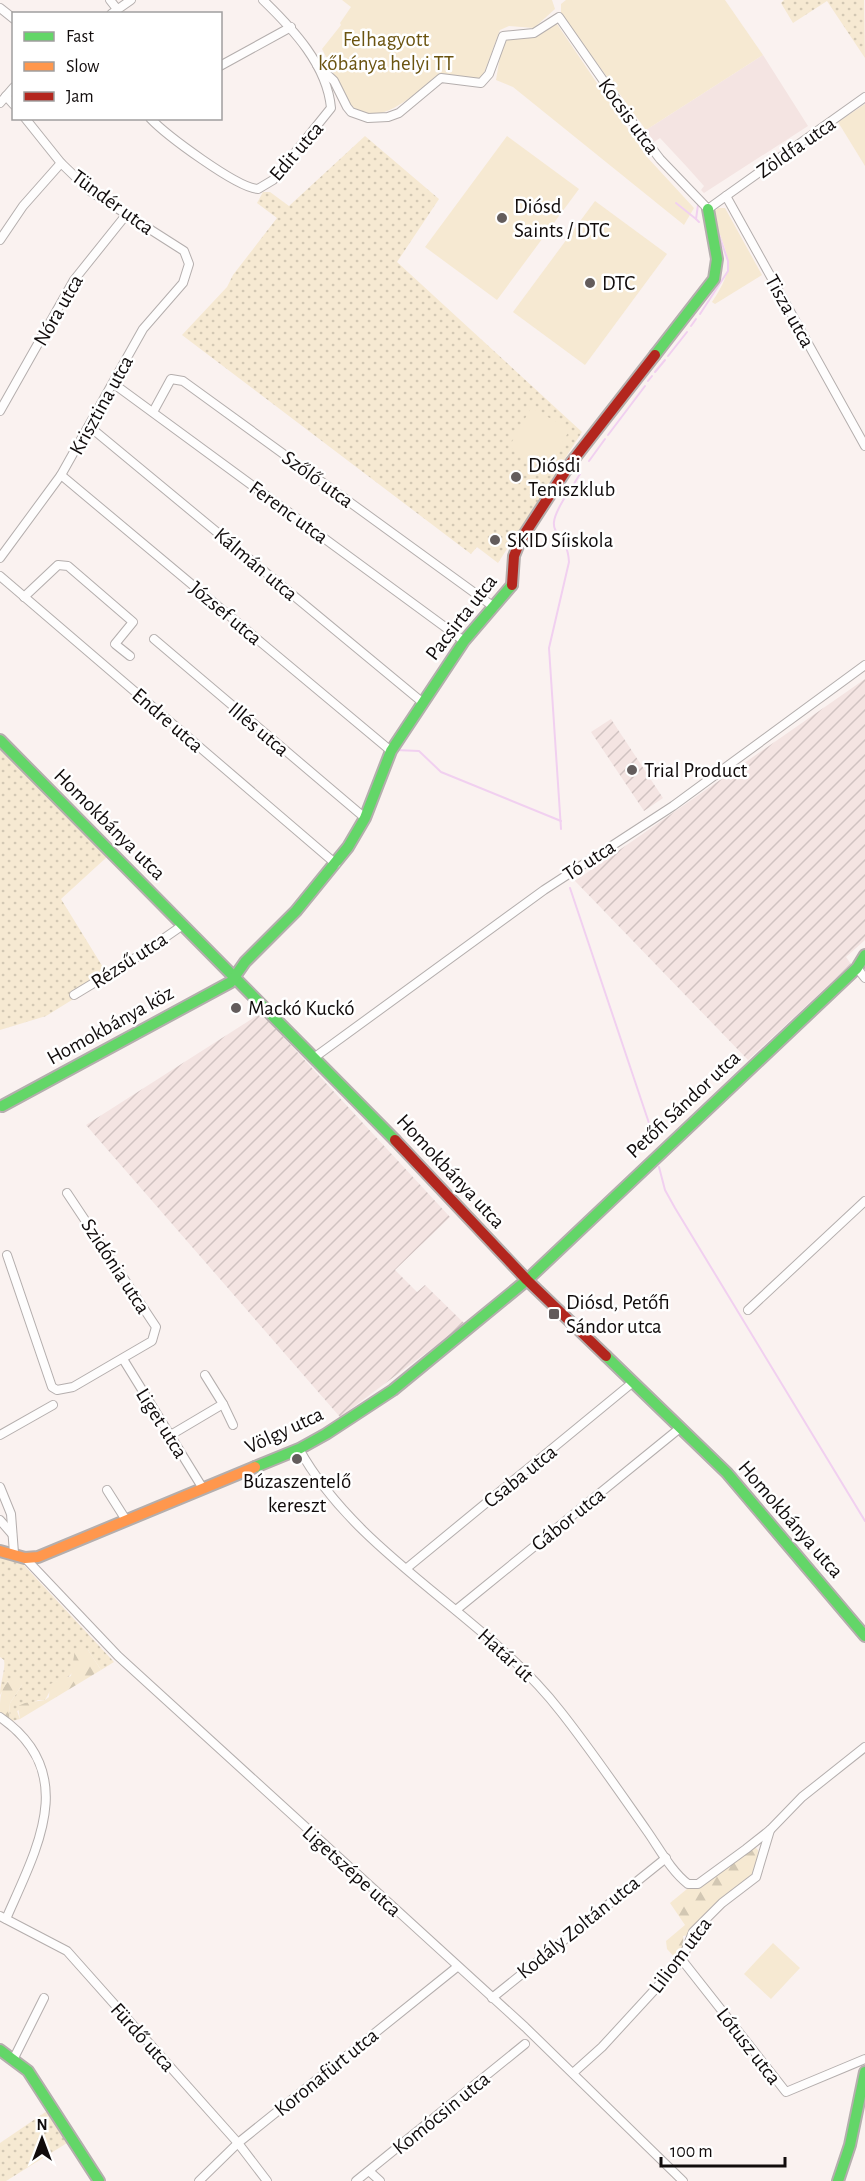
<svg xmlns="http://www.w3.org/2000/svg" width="865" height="2181" viewBox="0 0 865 2181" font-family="'Alegreya Sans',sans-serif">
  <defs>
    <pattern id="industrial-furrows" width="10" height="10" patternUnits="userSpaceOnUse" patternTransform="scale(1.5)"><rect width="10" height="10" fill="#f4e4e2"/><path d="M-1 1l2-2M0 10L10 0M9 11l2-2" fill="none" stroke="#d0c2c1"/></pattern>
    <pattern id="grass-dots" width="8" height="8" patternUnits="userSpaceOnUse" patternTransform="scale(1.5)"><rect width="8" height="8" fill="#f6e9d2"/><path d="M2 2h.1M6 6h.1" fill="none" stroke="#d2c7b3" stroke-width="1.8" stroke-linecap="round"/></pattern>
    <pattern id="forest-firs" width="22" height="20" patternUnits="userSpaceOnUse" patternTransform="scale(1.5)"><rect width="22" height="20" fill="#f6e9d2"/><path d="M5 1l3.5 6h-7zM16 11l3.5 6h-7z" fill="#d2c7b3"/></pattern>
  </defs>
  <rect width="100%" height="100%" fill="#faf2f0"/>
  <path fill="#f4e4e2" d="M763,55L808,126L704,193L701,190L704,186L687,167L660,138L654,142L646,130Z"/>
  <g fill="url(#industrial-furrows)">
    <path d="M865,679V940L846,957L851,964L748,1060L575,881Z"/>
    <path d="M611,719L663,798L644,811L591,732Z"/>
    <path d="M261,1013L450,1217L395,1270L417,1292L425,1285L465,1324L340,1417L86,1125Z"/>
  </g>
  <g fill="url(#grass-dots)">
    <path d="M784,0H864L865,58L827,1L793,23L781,3Z"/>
    <path d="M365,136L439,199L397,262L582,432L498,563L477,547L471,554L182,335L227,287L233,275L277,218L257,203L263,192H270L289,206Z"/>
    <path d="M0,749L108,856L61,899L109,977L46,1016L0,1030Z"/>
    <path d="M0,1556L22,1563L114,1662L101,1670L88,1650C78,1662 72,1682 55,1682L45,1700H38L17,1711L20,1719L12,1721L9,1719L10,1703L22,1685L8,1681L0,1695C0,1683 6,1668 4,1660L0,1657Z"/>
    <path d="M47,2111L67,2143L6,2181H0V2143Z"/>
  </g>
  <g fill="url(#forest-firs)">
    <path d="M81,1646L88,1650L101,1670L20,1719L18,1706L25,1703L45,1700L49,1697L50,1684L71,1676L75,1649Z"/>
    <path d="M13,1678L19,1679L22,1685L10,1703L9,1719L0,1713C0,1699 0,1685 13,1678Z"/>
    <path d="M750,1847H755L758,1850L756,1877L689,1935L683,1936L684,1951L681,1960H677L667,1949L666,1941L685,1925L670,1903L687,1889L700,1887Z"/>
  </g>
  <g fill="#f6e9d2">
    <path d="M342,0H552L555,9L534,28L509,26L500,30L483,76L476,80L439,75C417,91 376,134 350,104C338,89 331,65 322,49L341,25L340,23L351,7Z"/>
    <path d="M566,0H725L763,55L646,130L561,14V4Z"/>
    <path d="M557,24L647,157L694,208L684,225L513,87L496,80L500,56L507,38L537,36Z"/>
    <path d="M865,104V166L838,122Z"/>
    <path d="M507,136L579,189L497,300L425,247Z"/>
    <path d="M595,201L667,254L585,365L513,312Z"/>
    <path d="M718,208H725L762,275L715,304L712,302C740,260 725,257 713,213Z"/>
    <path d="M531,408L570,429L548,469L509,447Z"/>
    <path d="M773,1943L800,1968L771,1999L744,1974Z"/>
  </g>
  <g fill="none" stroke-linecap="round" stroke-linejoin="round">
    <g stroke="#f1d0f0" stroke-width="2">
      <path d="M676,203L696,219"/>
      <path d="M698,205L696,219L699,222"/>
      <path d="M700,314L728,271V261L716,226"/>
      <path d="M691,326L696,319"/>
      <path d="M668,356L687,332"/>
      <path d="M655,372L665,360"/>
      <path d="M648,381L652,376"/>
      <path d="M608,435L645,386"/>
      <path d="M589,461L605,439"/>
      <path d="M572,487L580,474"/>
      <path d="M396,750L419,751L441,772L561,821"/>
      <path d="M561,829L549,648L569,562C567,524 536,541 569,491"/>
      <path d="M570,888L653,1135"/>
      <path d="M659,1167L665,1190L675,1208L865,1521"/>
    </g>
    <defs>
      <g id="street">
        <path d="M110,0L117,9"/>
        <path d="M0,8L14,19"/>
        <path d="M111,14L131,0"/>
        <path d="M317,65L334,81L347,107L351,112L368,118L388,117L399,113L441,78L481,83L489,74L503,36L534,33L559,17L635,126L660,159L708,209L726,196L865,446"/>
        <path d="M220,66L291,27"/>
        <path d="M6,96L14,105"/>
        <path d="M0,103L14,87"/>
        <path d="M150,118C166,135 237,188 258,189L273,180L331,108C327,65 293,29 263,0"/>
        <path d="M726,196L865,97"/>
        <path d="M0,240L23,206L61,163"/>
        <path d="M114,384L464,641"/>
        <path d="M0,411L74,280L126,215"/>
        <path d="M153,412L171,379L183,381L494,607"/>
        <path d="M90,427L422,702"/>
        <path d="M61,475L391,751"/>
        <path d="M0,558L61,475L143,329L183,283L189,264L184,251L90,191L61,163L25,118"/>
        <path d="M0,576L336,864"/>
        <path d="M24,597L58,565L68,566L133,622L115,644L130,656"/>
        <path d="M154,639L365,818"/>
        <path d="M857,968L865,978"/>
        <path d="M74,995L140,955L183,925"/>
        <path d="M315,1057L544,890L673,806L865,665"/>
        <path d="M7,1255L52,1387L57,1390L73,1387L152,1341L156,1327L67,1193"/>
        <path d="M748,1310L865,1201"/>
        <path d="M123,1359L202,1487"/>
        <path d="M205,1375L223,1404L233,1425"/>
        <path d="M0,1435L53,1405"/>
        <path d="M169,1436L223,1404"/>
        <path d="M299,1449C359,1557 486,1615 561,1712C591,1750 619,1791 647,1831C659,1848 671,1871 688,1884H698L746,1849L770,1830L802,1797L865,1747"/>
        <path d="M0,1487L11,1514L14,1553"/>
        <path d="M107,1490L126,1520"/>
        <path d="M0,1520L12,1534"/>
        <path d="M25,1558L118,1656L525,2027L683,2181"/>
        <path d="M407,1568L632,1383"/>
        <path d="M456,1610L680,1428"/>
        <path d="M0,1717C81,1773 36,1850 6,1919"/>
        <path d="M0,1916L67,1951L238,2143L267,2181"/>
        <path d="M682,1960L786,2092L865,2059"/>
        <path d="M492,1998L666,1858"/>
        <path d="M14,2058L44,1998"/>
        <path d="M573,2073L602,2047L682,1960L693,1932L722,1903L756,1877L770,1830"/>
        <path d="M369,2171L380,2181"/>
        <path d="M199,2181L238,2143L457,1967"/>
        <path d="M356,2181L525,2044"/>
      </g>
      <g id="fast">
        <path d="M655,355L714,279L717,259L708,209"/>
        <path d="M0,740L395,1140"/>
        <path d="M2,1106L231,982L245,962L296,911L348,847L365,818L391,751L464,641L512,585"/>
        <path d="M606,1356L727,1473L865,1636"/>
        <path d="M255,1467L299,1449L326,1434L393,1390L527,1280L857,968L865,955"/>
        <path d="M0,2050L28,2071L99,2181"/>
        <path d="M838,2181L850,2145L865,2072"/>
      </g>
      <path id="slow" d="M0,1551L25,1558L38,1557L255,1467"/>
      <g id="jam">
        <path d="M512,585L514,556L520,541L570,464L655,355"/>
        <path d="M395,1140L527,1280L606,1356"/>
      </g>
    </defs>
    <use href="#street" stroke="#b4aead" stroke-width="10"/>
    <use href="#fast" stroke="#b4aead" stroke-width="14"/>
    <use href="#slow" stroke="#b4aead" stroke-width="14"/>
    <use href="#jam" stroke="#b4aead" stroke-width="14"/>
    <use href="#street" stroke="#fefdfd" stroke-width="8"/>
    <use href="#fast" stroke="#63d668" stroke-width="10"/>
    <use href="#slow" stroke="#ff974d" stroke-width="10"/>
    <use href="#jam" stroke="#b3261e" stroke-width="10"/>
  </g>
  <g fill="#635c5c" stroke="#fff" stroke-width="2">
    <circle cx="502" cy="218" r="6"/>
    <circle cx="590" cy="283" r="6"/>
    <circle cx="516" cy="477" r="6"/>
    <circle cx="495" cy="540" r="6"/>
    <circle cx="632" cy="770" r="6"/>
    <circle cx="236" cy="1008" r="6"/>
    <rect x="548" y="1308" width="12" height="12" rx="3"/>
    <circle cx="297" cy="1459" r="6"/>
  </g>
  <g text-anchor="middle" stroke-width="5" stroke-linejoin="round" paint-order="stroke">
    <g font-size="21" fill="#6b5411" stroke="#fff">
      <text x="386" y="46">Felhagyott<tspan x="386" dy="24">kőbánya helyi TT</tspan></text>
    </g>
    <g font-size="21" fill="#110c0c" stroke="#fff">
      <text transform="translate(629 116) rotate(54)" y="7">Kocsis utca</text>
      <text transform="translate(796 147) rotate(-35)" y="7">Zöldfa utca</text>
      <text transform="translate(296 151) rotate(-49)" y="7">Edit utca</text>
      <text transform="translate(113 202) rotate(36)" y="7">Tündér utca</text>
      <text transform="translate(58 310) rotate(-60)" y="7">Nóra utca</text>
      <text transform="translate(790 311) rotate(61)" y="7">Tisza utca</text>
      <text transform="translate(101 405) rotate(-61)" y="7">Krisztina utca</text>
      <text transform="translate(318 479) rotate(36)" y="7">Szőlő utca</text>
      <text transform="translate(289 512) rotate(36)" y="7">Ferenc utca</text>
      <text transform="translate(256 564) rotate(40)" y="7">Kálmán utca</text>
      <text transform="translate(226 613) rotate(40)" y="7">József utca</text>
      <text transform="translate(461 617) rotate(-52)" y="7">Pacsirta utca</text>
      <text transform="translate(168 720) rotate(41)" y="7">Endre utca</text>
      <text transform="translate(259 729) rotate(40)" y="7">Illés utca</text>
      <text transform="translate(110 824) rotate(45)" y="7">Homokbánya utca</text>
      <text transform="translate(589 860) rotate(-33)" y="7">Tó utca</text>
      <text transform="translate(129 960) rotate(-33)" y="7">Rézsű utca</text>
      <text transform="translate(110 1025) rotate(-29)" y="7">Homokbánya köz</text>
      <text transform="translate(683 1104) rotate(-43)" y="7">Petőfi Sándor utca</text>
      <text transform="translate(451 1171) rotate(47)" y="7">Homokbánya utca</text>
      <text transform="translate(116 1266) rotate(57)" y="7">Szidónia utca</text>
      <text transform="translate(162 1423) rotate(58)" y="7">Liget utca</text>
      <text transform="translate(284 1430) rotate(-25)" y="7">Völgy utca</text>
      <text transform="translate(520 1476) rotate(-39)" y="7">Csaba utca</text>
      <text transform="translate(568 1519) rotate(-39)" y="7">Gábor utca</text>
      <text transform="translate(791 1519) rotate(49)" y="7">Homokbánya utca</text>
      <text transform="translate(506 1655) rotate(43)" y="7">Határ út</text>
      <text transform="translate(352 1871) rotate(42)" y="7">Ligetszépe utca</text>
      <text transform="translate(578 1927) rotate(-39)" y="7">Kodály Zoltán utca</text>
      <text transform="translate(680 1955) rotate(-53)" y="7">Liliom utca</text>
      <text transform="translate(143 2037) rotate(48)" y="7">Fürdő utca</text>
      <text transform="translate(749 2046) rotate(52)" y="7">Lótusz utca</text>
      <text transform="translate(326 2072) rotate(-39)" y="7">Koronafürt utca</text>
      <text transform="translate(441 2113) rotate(-39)" y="7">Komócsin utca</text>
    </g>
    <g font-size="21" fill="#110c0c" stroke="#fff" text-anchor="start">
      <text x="514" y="213">Diósd<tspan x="514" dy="24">Saints / DTC</tspan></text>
      <text x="602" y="290">DTC</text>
      <text x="528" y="472">Diósdi<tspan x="528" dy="24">Teniszklub</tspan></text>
      <text x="507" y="547">SKID Síiskola</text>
      <text x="644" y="777">Trial Product</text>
      <text x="248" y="1015">Mackó Kuckó</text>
      <text x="566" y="1309">Diósd, Petőfi<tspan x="566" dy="24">Sándor utca</tspan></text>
      <text x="297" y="1488" text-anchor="middle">Búzaszentelő<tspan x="297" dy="24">kereszt</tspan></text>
    </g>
  </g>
  <rect x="12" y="12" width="210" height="108" fill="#ffffff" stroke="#a09e9e" stroke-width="1.5"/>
  <rect x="24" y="32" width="30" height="9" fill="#63d668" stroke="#a09e9e" stroke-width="1.5"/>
  <text x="66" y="42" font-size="18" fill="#110c0c">Fast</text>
  <rect x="24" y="62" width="30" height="9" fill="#ff974d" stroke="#a09e9e" stroke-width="1.5"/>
  <text x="66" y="72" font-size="18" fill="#110c0c">Slow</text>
  <rect x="24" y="92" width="30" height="9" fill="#b3261e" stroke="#a09e9e" stroke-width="1.5"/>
  <text x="66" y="102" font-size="18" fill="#110c0c">Jam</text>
  <g transform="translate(42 2139)" stroke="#ffffff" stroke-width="4.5" paint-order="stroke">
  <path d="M0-4.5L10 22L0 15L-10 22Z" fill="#110c0c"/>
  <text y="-9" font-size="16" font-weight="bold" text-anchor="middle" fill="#110c0c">N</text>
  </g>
  <path d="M661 2157v9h124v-9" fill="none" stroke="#110c0c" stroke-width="3"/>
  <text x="670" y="2157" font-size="18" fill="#110c0c" stroke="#ffffff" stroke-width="4.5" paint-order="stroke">100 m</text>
</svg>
